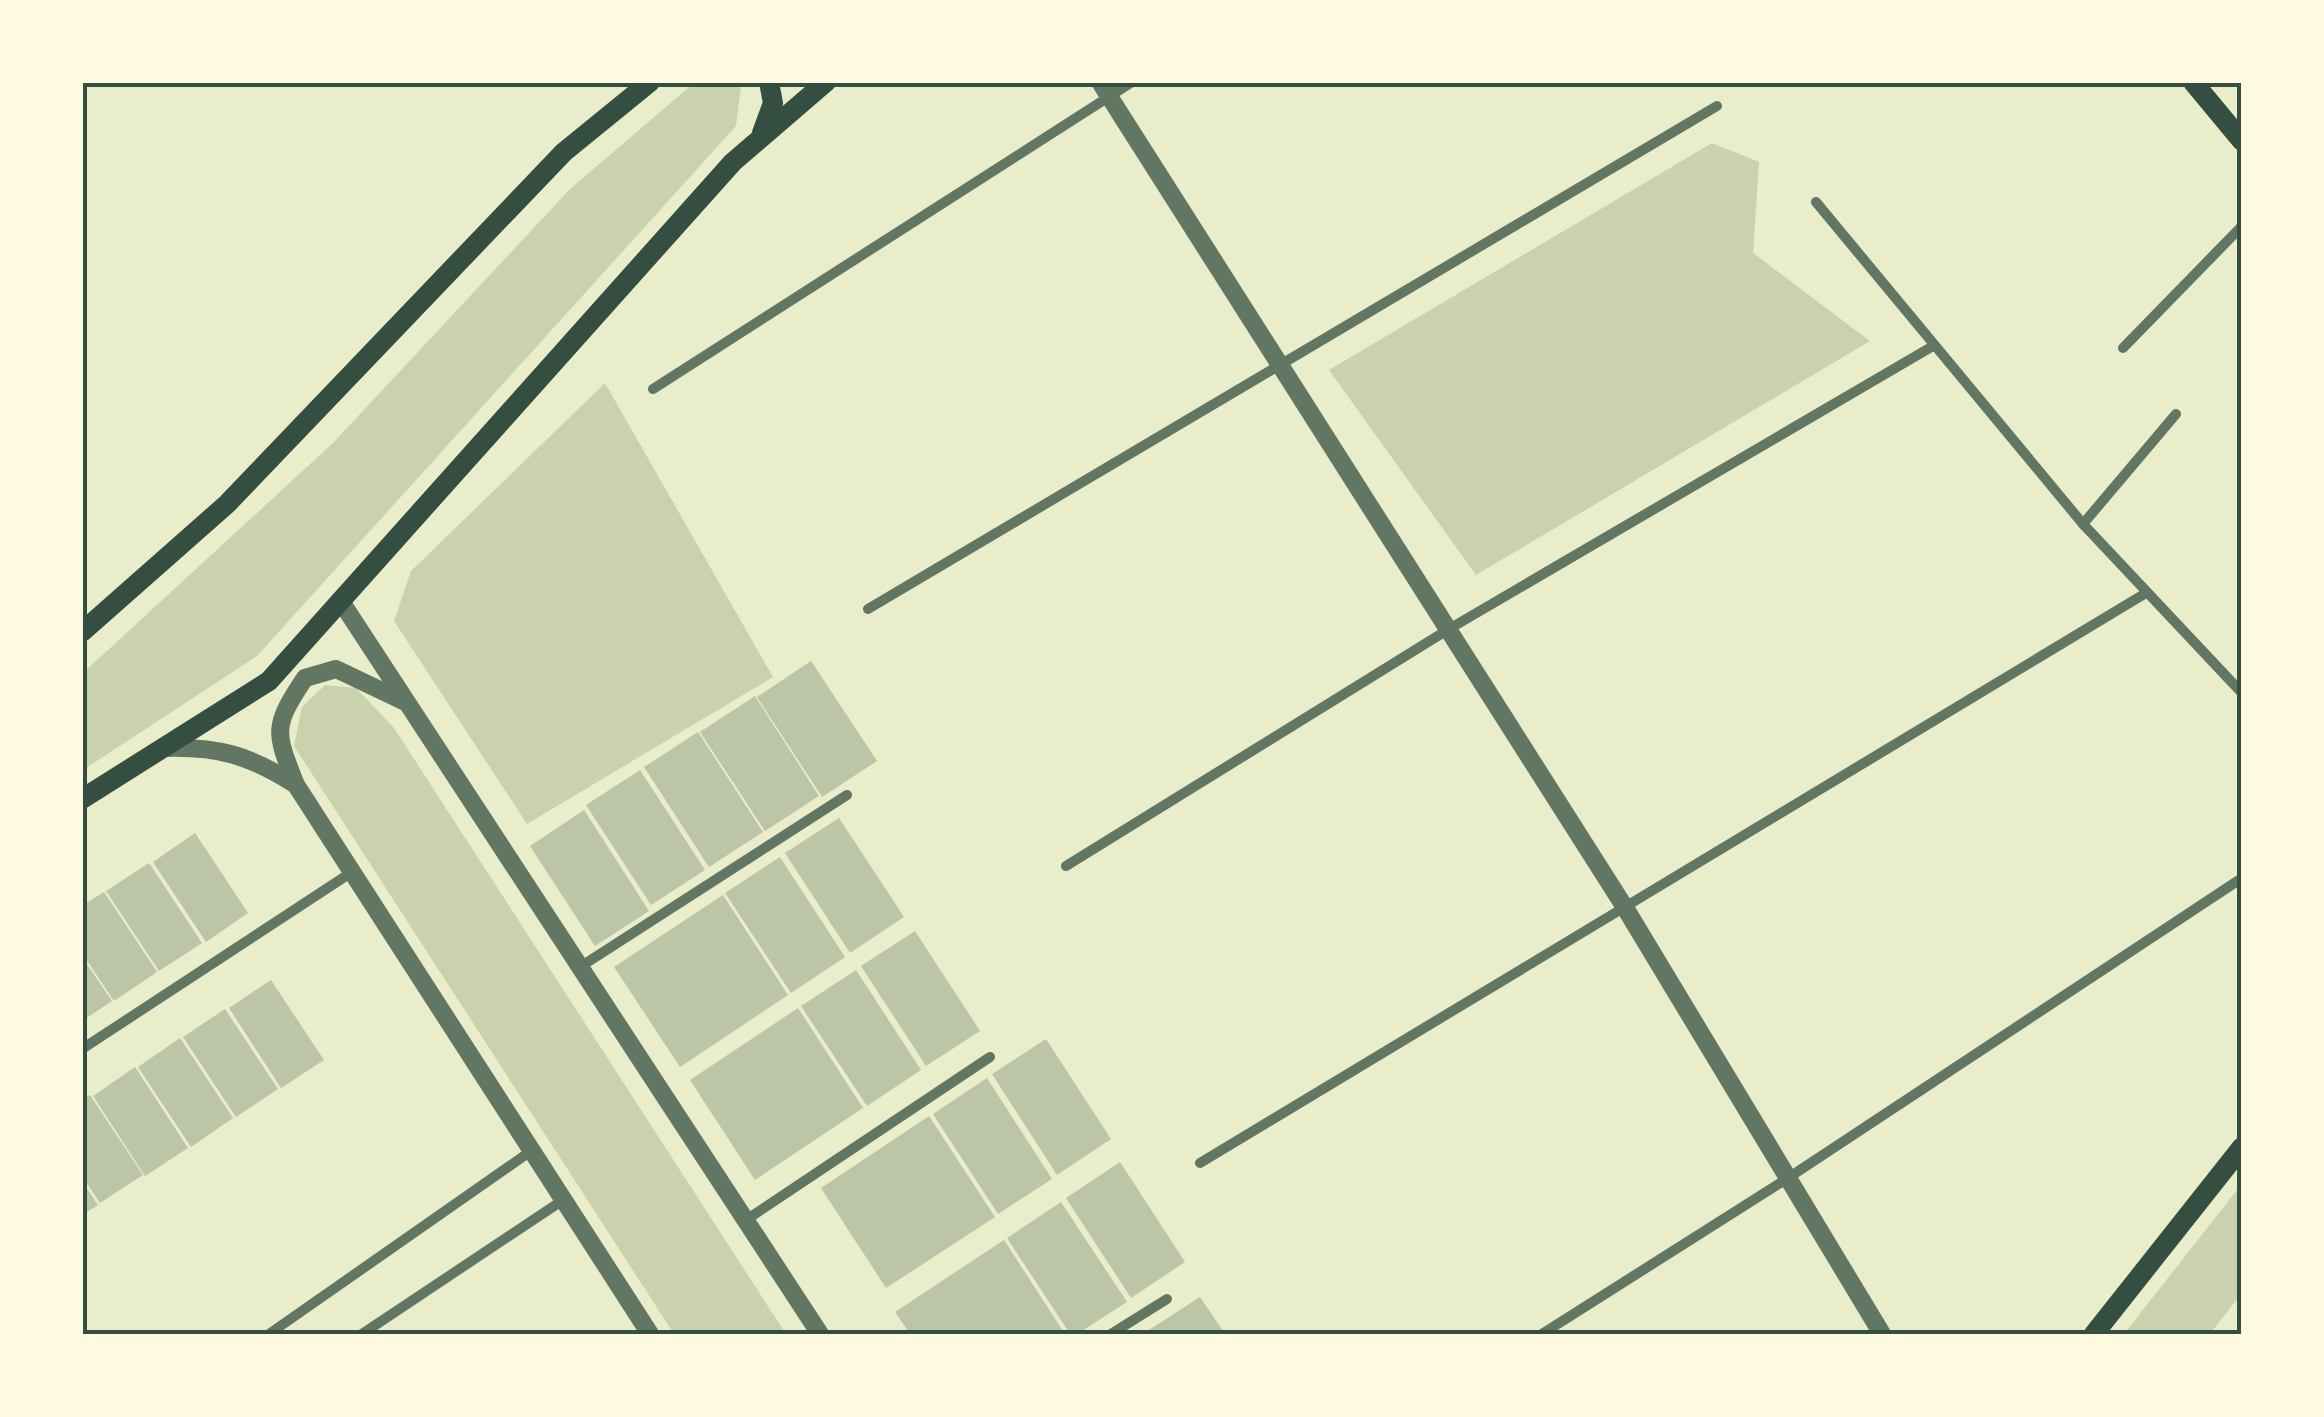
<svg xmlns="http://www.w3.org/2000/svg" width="2324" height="1417" viewBox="0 0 2324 1417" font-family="'PT Sans Narrow',sans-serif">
  <rect width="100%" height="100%" fill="#e9edc9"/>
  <g fill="#cad2ad">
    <path d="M694,83L741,87L736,126L257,656L83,770V673L334,442L570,189Z"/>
    <path d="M1712,143L1759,162L1753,253L1870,341L1476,575L1329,370Z"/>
    <path d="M605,383L773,677L527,824L394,621L411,571Z"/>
    <path d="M325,685L356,688L394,728L786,1334H674L294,746L302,707Z"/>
    <path d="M2241,1185V1294L2210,1334H2124Z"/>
  </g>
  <g fill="#bcc5a7">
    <path d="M811,661L877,761L822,797L757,697Z"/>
    <path d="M755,696L819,796L765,831L700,732Z"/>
    <path d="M698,732L763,832L709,867L644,767Z"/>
    <path d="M640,770L705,870L651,905L586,805Z"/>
    <path d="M584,810L649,911L595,946L530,846Z"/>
    <path d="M839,818L904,917L850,953L785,853Z"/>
    <path d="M195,833L248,913L206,942L153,862Z"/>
    <path d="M780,857L845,957L791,993L725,893Z"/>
    <path d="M149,863L202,943L159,971L106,891Z"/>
    <path d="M104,892L157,972L114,1001L82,953V906Z"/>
    <path d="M723,895L788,995L680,1067L614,967Z"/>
    <path d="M915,931L980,1031L926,1066L861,966Z"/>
    <path d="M82,957L112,1001L82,1021Z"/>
    <path d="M856,970L921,1070L867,1106L801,1006Z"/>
    <path d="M271,980L324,1060L281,1088L229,1008Z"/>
    <path d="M798,1008L863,1108L755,1180L690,1080Z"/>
    <path d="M225,1009L278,1089L236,1117L183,1037Z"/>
    <path d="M180,1038L233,1118L191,1147L138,1067Z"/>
    <path d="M1046,1039L1111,1139L1057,1175L992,1074Z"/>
    <path d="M135,1067L188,1148L145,1176L93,1096Z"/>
    <path d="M987,1078L1052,1179L998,1214L933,1114Z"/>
    <path d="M90,1095L143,1175L100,1203L82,1176V1100Z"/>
    <path d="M929,1116L995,1217L886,1288L821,1188Z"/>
    <path d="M1120,1162L1185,1262L1131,1298L1066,1198Z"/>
    <path d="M82,1181L98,1205L82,1215Z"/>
    <path d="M1061,1202L1127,1302L1077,1334H1070L1007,1238Z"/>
    <path d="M1004,1240L1065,1334H910L895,1312Z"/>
    <path d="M1200,1297L1225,1334H1147L1146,1332Z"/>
  </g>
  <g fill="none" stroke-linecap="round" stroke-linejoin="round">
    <g stroke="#617663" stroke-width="10">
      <path d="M1816,202L2083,524L2242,693"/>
      <path d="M2123,348L2242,226"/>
      <path d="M653,389L1132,82"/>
      <path d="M2083,524L2176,414"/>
      <path d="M868,609L1717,106"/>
      <path d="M1066,866L1449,629L1933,346"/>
      <path d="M580,967L847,795"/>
      <path d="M82,1049L352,872"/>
      <path d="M1200,1163L2146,593"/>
      <path d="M746,1220L990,1057"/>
      <path d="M269,1334L531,1151"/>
      <path d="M362,1334L563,1200"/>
      <path d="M1111,1334L1167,1299"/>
      <path d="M1542,1334L1788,1178L2242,878"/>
    </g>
    <g stroke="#617663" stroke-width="18">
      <path d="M1100,82L1624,906L1882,1334"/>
      <path d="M340,600L820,1334"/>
      <path d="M162,748C218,746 249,755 296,785L650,1334"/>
      <path d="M296,785C275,732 272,727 305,678L336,669L403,701"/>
    </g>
    <g stroke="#344e41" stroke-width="20">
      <path d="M2193,82L2242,141"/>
      <path d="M762,133L773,103L769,82"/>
      <path d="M82,632L227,504L564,152L650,82"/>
      <path d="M82,799L269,681L733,162L826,82"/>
      <path d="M2094,1334L2242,1147"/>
    </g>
  </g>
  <rect width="2324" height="1417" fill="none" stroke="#fefae0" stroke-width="170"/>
  <rect x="85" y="85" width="2154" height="1247" fill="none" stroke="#344e41" stroke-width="4"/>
</svg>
